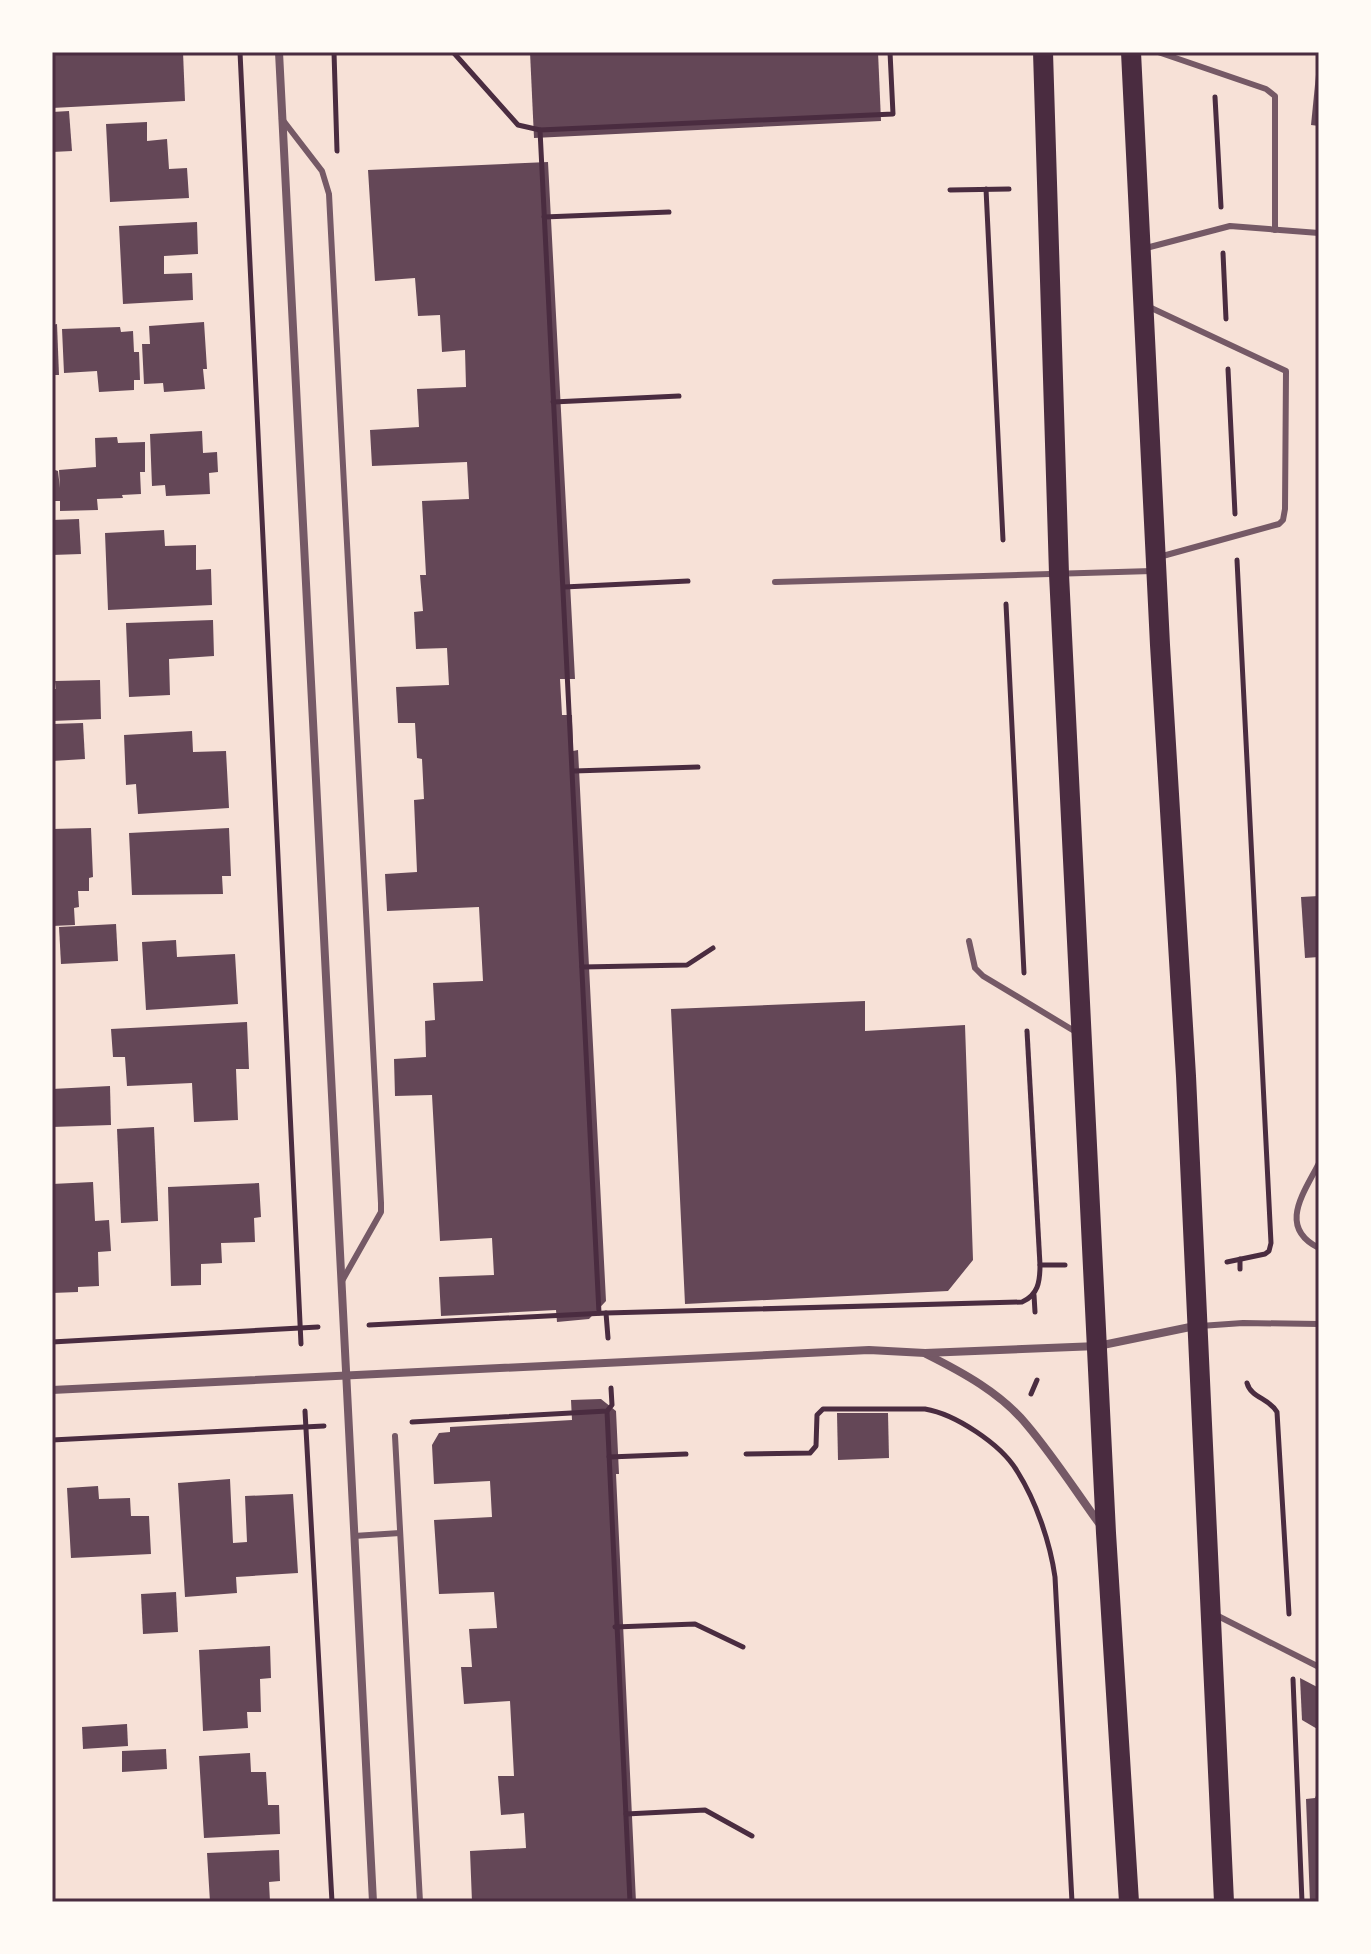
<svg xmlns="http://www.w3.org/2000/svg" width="1371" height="1954" viewBox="0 0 1371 1954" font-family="'Noto Sans',sans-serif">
  <rect width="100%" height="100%" fill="#f7e1d7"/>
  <g fill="#644757">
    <path d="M52,52H183L185,101L52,108Z"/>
    <path d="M530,52H878L881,121L534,138Z"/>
    <path d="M1317,65H1319V126L1311,125Z"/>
    <path d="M69,111L72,151L52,152V112Z"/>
    <path d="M147,122V141L167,139L169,169L187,168L189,198L110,202L106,124Z"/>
    <path d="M548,162L575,679H560L562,715H572L573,751L578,750L606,1301L589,1319L557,1322L556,1310L441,1316L439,1277L494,1275L492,1238L440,1241L432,1095L395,1096L394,1059L426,1057L425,1021L435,1020L433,983L483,981L479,907L387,911L385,874L417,872L414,800L424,799L422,759L417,758L415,723H398L396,687L449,685L447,648L416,649L414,612L423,611L420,575H426L422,501L469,499L467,462L372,466L370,430L419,427L417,389L466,387L465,350L442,352L440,315L418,316L415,278L375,281L368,170Z"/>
    <path d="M197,222L198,254L164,256V274L192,273L193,300L123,304L119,226Z"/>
    <path d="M204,322L207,369H203L205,389L164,392L163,383L144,384L142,344H150L149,326Z"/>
    <path d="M57,324L59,375H52V325Z"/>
    <path d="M120,327L121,332L133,331L134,352H139L140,380H134V390L99,392L97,371L64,373L62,329Z"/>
    <path d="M202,431L203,453L217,452L218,472L209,473L210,494L166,496L165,485L152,486L150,434Z"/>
    <path d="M117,437L118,443L145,442V472H140L141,494L122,495L123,498L97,499L98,510L60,511V501H52V460H54L55,470L58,471L60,488L59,470L96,467L95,438Z"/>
    <path d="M79,519L81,554L52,555V520Z"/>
    <path d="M164,530L165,546L196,545V570L211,569L212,605L108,610L105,533Z"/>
    <path d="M213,620L214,656L169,659L170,695L129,697L126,623Z"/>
    <path d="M100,680L101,719L52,721V689H56L55,681Z"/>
    <path d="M83,723L85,759L52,761V724Z"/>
    <path d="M192,731L193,752L226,751L229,808L138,814L136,784L126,785L124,735Z"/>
    <path d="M91,828L93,877L89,878V891H78L79,907L74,908L75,925L52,926V829Z"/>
    <path d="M229,828L231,876H222L223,894L132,895L129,833Z"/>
    <path d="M1319,896V957L1305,958L1301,897Z"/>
    <path d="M116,924L118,961L61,964L59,927Z"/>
    <path d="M176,940L177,957L235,954L238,1004L146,1010L142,942Z"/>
    <path d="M865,1001V1031L965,1025L973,1260L948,1291L685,1304L671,1009Z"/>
    <path d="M247,1022L249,1069H236L238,1120L194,1122L192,1083L127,1086L125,1057H113L111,1029Z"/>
    <path d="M110,1086L111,1125L52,1127V1089Z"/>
    <path d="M154,1127L158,1221L121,1223L117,1129Z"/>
    <path d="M93,1182L95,1221L109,1220L111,1251L98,1252L99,1286L78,1287V1292L52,1293V1184Z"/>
    <path d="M259,1183L261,1217L254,1218L255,1242L221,1243L222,1263L201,1264V1285L171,1286L168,1187Z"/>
    <path d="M601,1399L616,1411L619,1474H616L636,1902H472L470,1851L526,1848L524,1813L501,1815L498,1776H514L510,1701L464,1704L461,1667H472L469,1629L497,1628L494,1592L439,1594L434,1520L492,1517L490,1481L434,1484L432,1445L439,1433L450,1432V1427L572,1420L571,1400Z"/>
    <path d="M837,1413H888L889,1458L838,1460Z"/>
    <path d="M230,1479L233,1543L247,1542L245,1496L293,1494L298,1573L236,1577L237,1593L185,1597L178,1483Z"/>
    <path d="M98,1486L99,1499L130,1498L131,1516H149L151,1554L71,1558L67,1488Z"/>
    <path d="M176,1592L178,1632L143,1634L141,1594Z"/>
    <path d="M270,1646L271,1678L260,1679L261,1712H247L248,1728L203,1731L199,1650Z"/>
    <path d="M1300,1678L1319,1688V1730L1302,1720Z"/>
    <path d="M127,1724L128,1746L83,1749L82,1727Z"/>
    <path d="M166,1749L167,1769L122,1772V1751Z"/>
    <path d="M250,1753L251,1772H266L268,1805H279L280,1834L204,1838L199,1756Z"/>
    <path d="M1319,1789V1902H1310L1306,1799L1315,1798Z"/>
    <path d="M279,1850L280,1881L269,1882L270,1902H210L207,1853Z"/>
  </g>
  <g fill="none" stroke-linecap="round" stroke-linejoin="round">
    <g stroke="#4a2c40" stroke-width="5">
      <path d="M240,52L301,1344"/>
      <path d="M334,52L337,151"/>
      <path d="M453,52L518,125L540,130"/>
      <path d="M1215,97L1221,207"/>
      <path d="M986,189L1003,540"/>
      <path d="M950,190L1009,189"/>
      <path d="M544,217L669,212"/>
      <path d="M1223,253L1226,319"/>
      <path d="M1228,369L1235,514"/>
      <path d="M553,402L679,396"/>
      <path d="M564,587L688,581"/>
      <path d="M1006,604L1024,973"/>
      <path d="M574,771L698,767"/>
      <path d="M582,967L687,965L713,948"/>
      <path d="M1027,1031L1040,1265"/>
      <path d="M1240,1259V1269"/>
      <path d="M1227,1262L1265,1254L1269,1251L1271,1243L1237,560"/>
      <path d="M1034,1295L1035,1312"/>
      <path d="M599,1313L540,130L893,114L890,52"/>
      <path d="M606,1313L608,1338"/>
      <path d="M369,1325L606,1313L1022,1302C1038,1295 1040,1282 1040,1265H1065"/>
      <path d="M52,1342L318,1327"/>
      <path d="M1247,1383C1251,1398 1269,1398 1277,1412L1289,1614"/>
      <path d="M1031,1394L1037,1380"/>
      <path d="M305,1411L332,1902"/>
      <path d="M607,1411L630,1902"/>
      <path d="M412,1422L607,1411L612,1405L611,1388"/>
      <path d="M52,1440L324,1426"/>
      <path d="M746,1454L810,1453L816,1446L817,1415L823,1409H925C955,1414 1001,1444 1017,1471C1036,1501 1050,1542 1055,1577L1072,1902"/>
      <path d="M609,1457L686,1454"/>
      <path d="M615,1627L695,1624L743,1647"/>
      <path d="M1293,1679L1302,1902"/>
      <path d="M626,1814L705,1810L752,1836"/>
    </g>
    <g stroke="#755966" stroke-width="6">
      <path d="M1158,52L1266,89L1275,96V230"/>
      <path d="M282,119L322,171L329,194L381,1203V1212L342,1281"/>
      <path d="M1146,248L1230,226L1319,233"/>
      <path d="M1147,306L1286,371L1285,509L1283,520L1279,524L1159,557"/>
      <path d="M775,582L1152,571"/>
      <path d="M969,941L975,968L983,976L1076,1032"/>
      <path d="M1319,1163C1304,1193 1277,1227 1319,1248"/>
      <path d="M1200,1326L1243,1323L1319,1324"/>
      <path d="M395,1436L420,1902"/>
      <path d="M354,1536L400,1533"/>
      <path d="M1216,1615L1319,1667"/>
    </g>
    <g stroke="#755966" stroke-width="8">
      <path d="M279,52L373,1902"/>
      <path d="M926,1354C962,1372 1001,1393 1027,1425C1054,1457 1077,1493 1101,1526"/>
      <path d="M52,1390L869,1350L925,1353L1098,1346L1195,1326"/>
    </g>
    <g stroke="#4a2c40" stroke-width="20">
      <path d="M1043,52L1059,574L1106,1533L1129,1902"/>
      <path d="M1131,52L1160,645L1186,1076L1224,1902"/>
    </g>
  </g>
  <rect width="1371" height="1954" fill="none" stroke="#fffaf5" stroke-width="108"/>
  <rect x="54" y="54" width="1263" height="1846" fill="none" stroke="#4a2c40" stroke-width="3"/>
</svg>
